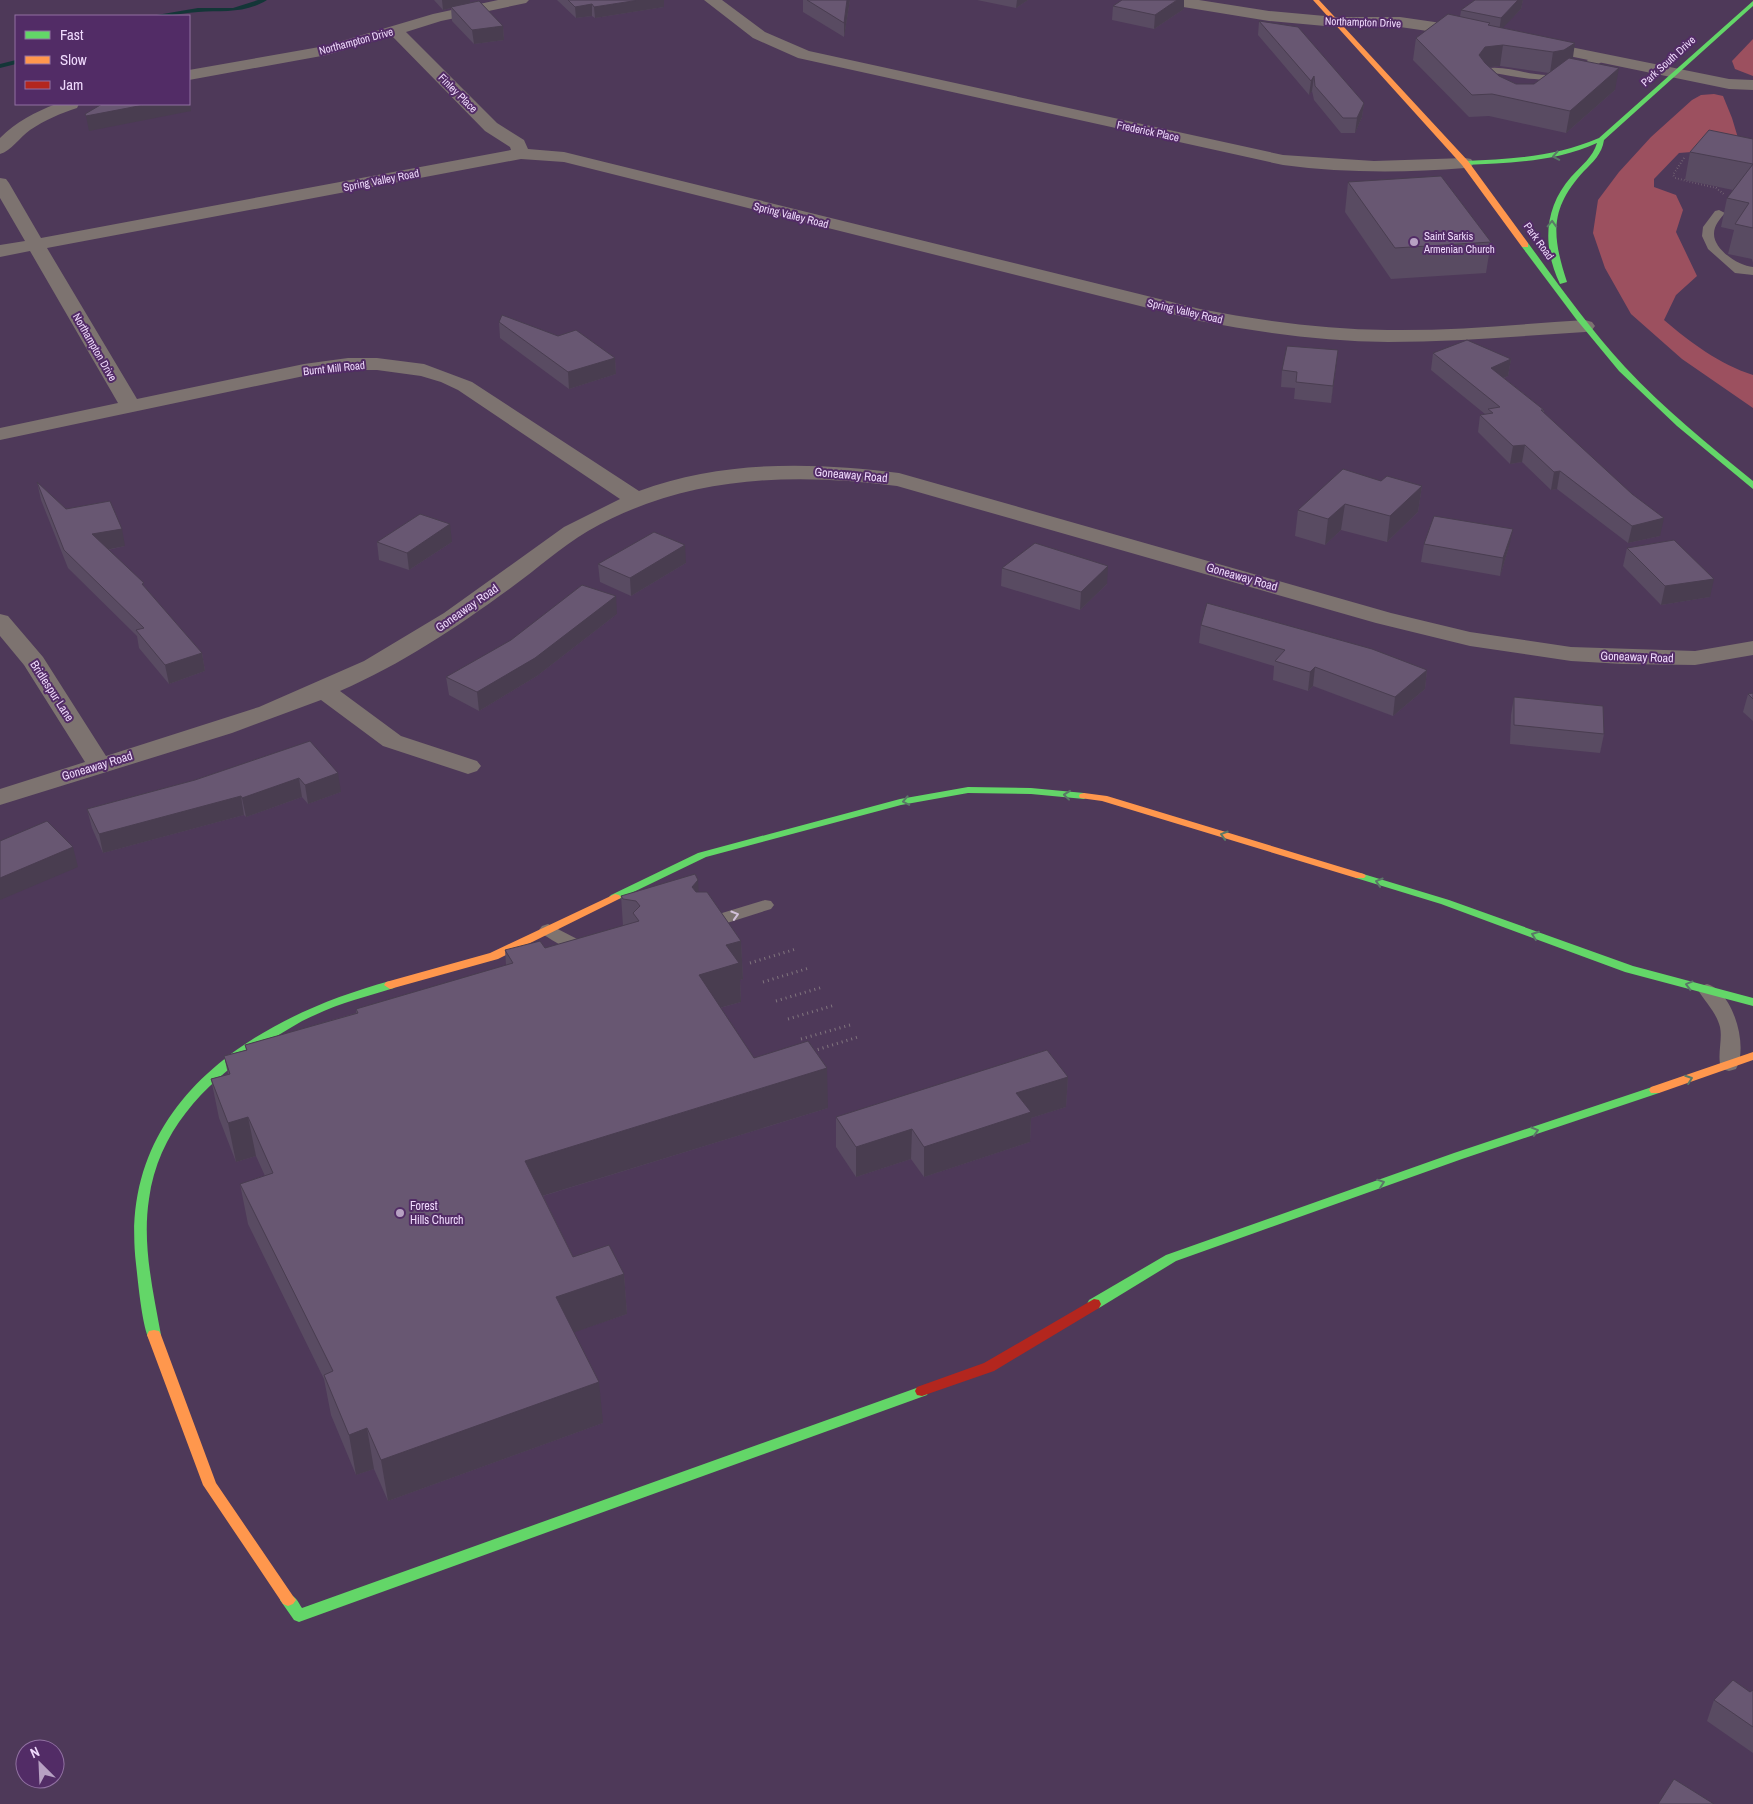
<svg xmlns="http://www.w3.org/2000/svg" width="1753" height="1804" viewBox="0 0 1753 1804" font-family="'Archivo Narrow',sans-serif">
  <rect width="100%" height="100%" fill="#4e3959"/>
  <g fill="#9c505f">
    <path d="M1753,39V76L1735,69L1732,61Z"/>
    <path d="M1714,94L1723,96L1732,118L1741,148L1679,153L1654,179V187L1676,195L1683,210L1676,232L1697,276L1676,295L1664,320C1691,343 1719,364 1753,375V408L1682,359L1631,314L1605,268L1593,233L1598,200L1619,172L1651,137L1692,100L1701,95Z"/>
  </g>
  <g fill="none" stroke-linecap="round" stroke-linejoin="round">
    <g fill="#143638" fill-rule="evenodd">
      <path d="M258,0H267C244,14 223,10 198,12C182,13 167,17 151,16L198,8H233Z"/>
      <path d="M16,60V64L0,68V64Z"/>
    </g>
    <path stroke="#81757e" stroke-width="2" stroke-dasharray="0.5 2.5" stroke-linecap="butt" d="M1684,158L1673,175L1675,178L1716,188L1725,195"/>
    <g stroke="#81757e" stroke-width="3" stroke-dasharray="1 4" stroke-linecap="butt">
      <path d="M750,963L796,949"/>
      <path d="M763,982L809,968"/>
      <path d="M776,1001L823,987"/>
      <path d="M788,1019L835,1005"/>
      <path d="M801,1039L850,1025"/>
      <path d="M813,1051L858,1037"/>
    </g>
    <g fill="#7d7370" fill-rule="evenodd">
      <path d="M1601,55L1606,58L1605,60C1564,86 1539,81 1494,73L1489,76L1496,84L1491,87L1478,76L1483,69C1505,64 1528,76 1550,75C1572,74 1582,60 1601,55Z"/>
      <path d="M1719,210L1725,213C1720,219 1714,225 1714,234C1714,250 1739,266 1753,267V275L1735,273L1708,249L1702,236L1703,227L1715,211Z"/>
      <path d="M765,900L771,901L774,905L771,909L705,930L699,928L696,924L699,920Z"/>
      <path d="M548,924L583,942L596,945L599,949L596,953C577,958 558,943 542,934L539,930L542,926Z"/>
      <path d="M1707,984C1733,991 1749,1047 1736,1069L1729,1071L1722,1069C1716,1059 1723,1040 1720,1027C1716,1012 1706,1003 1698,990L1701,986Z"/>
    </g>
    <g fill="#7d7370" fill-rule="evenodd">
      <path d="M498,0H529L526,3L441,21L406,32L497,123L524,140L528,149L564,152L1200,309C1262,321 1325,329 1388,330C1454,331 1520,324 1585,320L1592,322L1595,326L1592,330L1585,332C1520,336 1454,342 1388,342C1325,341 1262,333 1200,321L564,162L521,159L47,248L137,399L304,364L348,358H377L424,364L472,382L639,491C722,460 813,462 899,473L1391,613L1470,632L1571,647L1695,651L1753,641V655L1695,665L1623,664L1571,661L1470,646L1376,623L897,486C791,472 683,476 588,531C561,547 537,569 512,587C457,627 402,664 340,691L401,736L477,761L481,766L477,771L468,774L459,771L383,746L321,700L232,733L0,805V789L85,762L24,665L0,636V614L8,616L43,657L106,756L259,707L364,661L444,613L564,527L620,499L458,390L441,382L421,376L377,370H348L304,376L0,440V428L118,403L30,251L0,257V245L25,241L0,198V178L6,179L9,183L41,238L511,150L510,147L485,131L392,36L327,55L189,80V70L325,46L433,14Z"/>
      <path d="M704,0H722L765,32L809,51L1283,155L1374,161L1465,158L1471,159L1474,163L1471,167L1465,168C1404,173 1344,173 1283,165L798,58L753,38Z"/>
      <path d="M1163,0H1199L1269,11L1336,17H1400L1469,27L1477,32L1469,37L1400,27H1336L1269,21L1171,5Z"/>
      <path d="M1536,40L1729,79L1753,80V90L1729,89L1530,48L1528,45L1530,42Z"/>
      <path d="M56,104H79L77,108C61,113 45,120 30,130C20,137 11,151 0,154V138C16,122 35,112 56,104Z"/>
    </g>
    <g fill="#63d668" fill-rule="evenodd">
      <path d="M1753,1V6L1604,140C1602,154 1593,162 1584,171C1549,209 1552,236 1567,282L1560,284C1542,246 1544,208 1571,177C1581,166 1593,157 1597,143C1555,162 1510,163 1465,165L1461,163L1465,161C1511,159 1555,157 1599,138Z"/>
      <path d="M1522,243H1528C1559,285 1589,328 1625,367C1664,409 1709,445 1753,481V489L1677,426L1619,371L1576,319L1522,247Z"/>
      <path d="M968,787L1031,788L1084,793L1089,796L1084,799L1031,794L968,793L901,805L706,857L619,899H611L609,897L611,895L698,853L900,799Z"/>
      <path d="M1360,873L1449,900L1633,966L1753,998V1006L1625,972L1441,904L1356,878L1354,876L1356,874Z"/>
      <path d="M390,981L396,985L394,988C368,996 340,1003 315,1015C300,1021 286,1031 272,1039C212,1076 159,1126 149,1199C142,1244 153,1291 161,1335L159,1339L154,1340L149,1339C142,1326 138,1281 136,1264C117,1104 253,1018 390,981Z"/>
      <path d="M1655,1086L1659,1087L1661,1090L1659,1093L1462,1159L1176,1261L1099,1308L1094,1309L1089,1308L1087,1304L1089,1300L1166,1255L1454,1153Z"/>
      <path d="M922,1386L927,1387L929,1391L927,1395L299,1622L294,1620L280,1600L283,1596C294,1592 297,1600 302,1608Z"/>
    </g>
    <g fill="#ff974d" fill-rule="evenodd">
      <path d="M1313,0H1319L1468,161L1528,243V247H1522L1462,165Z"/>
      <path d="M1084,793L1107,796L1364,874L1366,876L1364,878H1356L1102,801L1080,798L1079,796L1080,794Z"/>
      <path d="M615,894L619,895L621,897L619,899L498,959L390,989L384,985L386,982L490,953Z"/>
      <path d="M1753,1052V1060L1659,1093H1651L1649,1090L1651,1087Z"/>
      <path d="M154,1330L159,1331L161,1335L216,1483L293,1596L296,1600L293,1604L288,1606L283,1604L203,1485L147,1335L149,1331Z"/>
    </g>
    <path fill="#b3261e" fill-rule="evenodd" d="M1094,1299L1099,1300L1101,1304L1099,1308L994,1371L922,1396L917,1395L915,1391L917,1387L984,1363Z"/>
  </g>
  <g fill="#594b62" fill-rule="evenodd">
    <path d="M434,0H470V3L503,26L504,40L474,44L452,21L451,8L443,10Z"/>
    <path d="M557,0H664V7L595,18L592,16L576,18Z"/>
    <path d="M803,0H850L844,37L803,12Z"/>
    <path d="M977,0H1028L1016,8Z"/>
    <path d="M1475,0H1523L1521,9L1502,28L1572,59L1615,90L1566,133L1489,116L1469,117L1413,60L1416,38L1460,17L1461,10ZM1500,66L1549,73L1534,84H1516L1499,76L1490,67Z"/>
    <path d="M1113,6L1184,9L1154,29L1112,20Z"/>
    <path d="M1259,21L1364,103L1362,117L1355,133H1341L1314,100L1312,91L1309,95L1258,35Z"/>
    <path d="M1753,139V263L1752,259L1728,254L1734,230L1721,227L1727,198L1733,190L1685,180L1690,152Z"/>
    <path d="M1348,182L1491,242L1486,273L1391,279L1345,212Z"/>
    <path d="M499,322L615,358L616,374L569,389L500,338Z"/>
    <path d="M1433,353L1511,359L1508,376L1504,378L1544,410V413L1660,536L1628,543L1557,489L1551,490L1522,462L1510,464L1478,432L1480,415L1485,414L1431,370Z"/>
    <path d="M1336,367L1331,403L1294,399L1295,388L1281,387L1282,370Z"/>
    <path d="M1381,481L1422,486L1418,512L1387,542L1341,530L1325,545L1295,536L1298,510Z"/>
    <path d="M37,482L66,509L125,546L108,550L145,588L202,653L205,671L169,684L139,648L137,636L68,568L41,500Z"/>
    <path d="M377,542H452L409,570L379,560Z"/>
    <path d="M1424,544L1509,547L1500,576L1421,562Z"/>
    <path d="M1627,548L1710,597L1661,605L1623,566Z"/>
    <path d="M686,563L631,596L600,582L598,564Z"/>
    <path d="M1002,568L1107,584L1080,610L1001,586Z"/>
    <path d="M617,614L537,676L479,711L449,695L446,677Z"/>
    <path d="M1201,625L1427,670L1425,689L1393,716L1313,686L1308,691L1273,680L1274,666L1199,643Z"/>
    <path d="M1753,693V721L1743,712L1748,694Z"/>
    <path d="M1514,697L1604,734L1600,753L1510,744L1511,715Z"/>
    <path d="M310,741L341,792L308,804L302,797L246,817L244,815L103,853L92,828L87,809L195,780Z"/>
    <path d="M699,892L741,941L743,979L740,980L741,1002L720,1008L754,1058L828,1108L543,1196L573,1257L624,1274L627,1314L574,1332L603,1423L388,1501L374,1469L356,1475L331,1415L324,1379L248,1224L240,1184L265,1176L256,1156L236,1162L219,1118L211,1079L228,1074L224,1056L246,1050L245,1045L356,1013V1009L506,965L505,950L545,948L623,926L621,896Z"/>
    <path d="M1068,1077L1066,1107L1031,1118L1030,1142L924,1177L911,1159L856,1177L836,1147V1117Z"/>
    <path d="M1753,1690V1753L1707,1721L1714,1700L1750,1692Z"/>
  </g>
  <g fill="#493d50">
    <path d="M442,0H470V4L451,7V8L443,10Z"/>
    <path d="M639,0H664V7L595,18L594,7Z"/>
    <path d="M847,0H850L844,37V23Z"/>
    <path d="M1017,0H1028L1016,8Z"/>
    <path d="M1177,0H1184V9L1154,29L1155,15Z"/>
    <path d="M1518,0H1523L1521,9L1499,32L1501,18Z"/>
    <path d="M592,4V16L576,18L575,7Z"/>
    <path d="M503,26L504,40L474,44L472,30Z"/>
    <path d="M1575,43L1572,64L1550,73L1553,52Z"/>
    <path d="M1503,45L1500,66L1481,68L1479,55L1485,47Z"/>
    <path d="M1619,68L1615,90L1566,133L1570,111Z"/>
    <path d="M1314,76L1312,91L1309,95L1311,81Z"/>
    <path d="M189,100L191,111L89,131L86,116L149,104H189Z"/>
    <path d="M1364,103L1362,117L1355,133L1357,118Z"/>
    <path d="M1338,350L1336,367L1331,403L1333,386Z"/>
    <path d="M615,358L616,374L569,389L568,372Z"/>
    <path d="M1511,359L1508,376L1489,384L1491,368Z"/>
    <path d="M1525,445L1522,462L1510,464L1513,446Z"/>
    <path d="M1560,471L1557,489L1551,490L1554,472Z"/>
    <path d="M1422,486L1418,512L1387,542L1390,516Z"/>
    <path d="M1345,504L1341,530L1325,545L1328,519Z"/>
    <path d="M1664,518L1660,536L1628,543L1632,526Z"/>
    <path d="M450,524L452,542L409,570L407,553Z"/>
    <path d="M122,529L125,546L96,552L92,534Z"/>
    <path d="M1513,529L1509,547L1500,576L1503,558Z"/>
    <path d="M685,545L686,563L631,596L630,578Z"/>
    <path d="M1108,566L1107,584L1080,610L1081,592Z"/>
    <path d="M1714,579L1710,597L1661,605L1665,586Z"/>
    <path d="M616,596L617,614L537,676L479,711L477,692Z"/>
    <path d="M202,653L205,671L169,684L165,665Z"/>
    <path d="M1315,667L1313,686L1308,691L1310,672Z"/>
    <path d="M1427,670L1425,689L1393,716L1395,697Z"/>
    <path d="M338,773L341,792L308,804L305,785Z"/>
    <path d="M299,778L302,797L246,817L242,798Z"/>
    <path d="M241,796L244,815L103,853L99,834Z"/>
    <path d="M73,847L78,867L0,900V878Z"/>
    <path d="M698,880L700,918L692,887Z"/>
    <path d="M741,941L743,979L740,980L741,1002L701,1013L699,975L726,945Z"/>
    <path d="M827,1068L828,1108L529,1200L525,1161Z"/>
    <path d="M1068,1077L1066,1107L1031,1118L1030,1142L924,1177V1147L1016,1093Z"/>
    <path d="M248,1117L256,1156L236,1162L228,1123Z"/>
    <path d="M912,1129L911,1159L856,1177V1147Z"/>
    <path d="M624,1274L627,1314L561,1337L556,1297Z"/>
    <path d="M599,1382L603,1423L388,1501L381,1460Z"/>
    <path d="M367,1428L374,1469L356,1475L349,1435Z"/>
  </g>
  <g fill="#685772" stroke="#493d50">
    <path d="M568,0H639L594,7L592,4L575,7Z"/>
    <path d="M807,0H847L844,23Z"/>
    <path d="M1122,0H1177L1155,15L1113,6Z"/>
    <path d="M1475,0H1518L1501,18L1461,10Z"/>
    <path d="M479,1L503,26L472,30L451,7Z"/>
    <path d="M1448,14L1490,23L1488,25L1575,43L1564,50L1553,52L1503,45L1485,47L1479,55L1485,63L1499,76L1516,84H1534L1569,58L1619,68L1570,111L1492,94L1472,95L1416,38Z"/>
    <path d="M1259,21L1298,27L1364,103L1357,118H1343L1315,86L1314,76L1311,81Z"/>
    <path d="M102,104H149L86,116L85,114Z"/>
    <path d="M1709,130L1753,139V228L1735,224L1749,203L1727,198L1753,164L1690,152Z"/>
    <path d="M1441,176L1491,242L1395,248L1348,182Z"/>
    <path d="M502,315L558,336L576,330L615,358L568,372L499,322Z"/>
    <path d="M1467,340L1511,359L1491,368L1544,410H1541L1632,494L1664,518L1632,526L1560,471L1554,472L1525,445L1513,446L1480,415L1493,413L1488,409L1500,407L1433,353Z"/>
    <path d="M1287,346L1338,350L1333,386L1296,382L1297,372L1282,370Z"/>
    <path d="M1343,469L1381,481L1387,476L1422,486L1390,516L1345,504L1328,519L1298,510Z"/>
    <path d="M37,482L66,509L110,501L122,529L92,534L144,583L142,584L202,653L165,665L136,630L144,628L64,550Z"/>
    <path d="M420,514L450,524L407,553L377,542Z"/>
    <path d="M1434,516L1513,529L1503,558L1424,544Z"/>
    <path d="M654,532L685,545L630,578L598,564Z"/>
    <path d="M1674,540L1714,579L1665,586L1627,548Z"/>
    <path d="M1035,543L1108,566L1081,592L1002,568Z"/>
    <path d="M582,585L616,596L535,658L477,692L446,677L511,640Z"/>
    <path d="M1207,603L1372,649L1427,670L1395,697L1315,667L1310,672L1275,661L1285,650L1201,625Z"/>
    <path d="M1753,693V699L1748,694Z"/>
    <path d="M1514,697L1603,706L1604,734L1514,725Z"/>
    <path d="M310,741L338,773L305,785L299,778L242,798L241,796L99,834L87,809L195,780Z"/>
    <path d="M47,821L73,847L0,878V841Z"/>
    <path d="M695,874L698,880L692,887L696,892H707L741,941L726,945L739,963L699,975L754,1058L808,1041L827,1068L525,1161L573,1257L609,1245L624,1274L556,1297L599,1382L381,1460L367,1428L349,1435L324,1375L333,1371L240,1184L273,1173L248,1117L228,1123L211,1079L230,1074L224,1056L247,1050L245,1045L358,1013L356,1009L513,963L505,950L540,941L545,948L639,921L633,913L640,906L636,901L623,899L621,896Z"/>
    <path d="M1047,1050L1068,1077L1016,1093L1031,1112L924,1147L912,1129L856,1147L836,1117Z"/>
    <path d="M1733,1680L1750,1692L1753,1690V1727L1714,1700Z"/>
    <path d="M1674,1779L1714,1804H1658Z"/>
  </g>
  <defs><path id="oneway-chevron" d="M-2-3.5L2.5 0L-2 3.5" fill="none" stroke-width="1.6" stroke-linecap="round" stroke-linejoin="round" transform="scale(1.25)"/></defs>
  <g stroke="#5a7867">
    <use href="#oneway-chevron" transform="translate(1556 156) rotate(169)"/>
    <use href="#oneway-chevron" transform="translate(1552 224) rotate(-88)"/>
    <use href="#oneway-chevron" transform="translate(1067 795) rotate(-174)"/>
    <use href="#oneway-chevron" transform="translate(906 801) rotate(169)"/>
    <use href="#oneway-chevron" transform="translate(1224 835) rotate(-163)"/>
    <use href="#oneway-chevron" transform="translate(1379 882) rotate(-163)"/>
    <use href="#oneway-chevron" transform="translate(1535 935) rotate(-160)"/>
    <use href="#oneway-chevron" transform="translate(1689 985) rotate(-165)"/>
    <use href="#oneway-chevron" transform="translate(1689 1079) rotate(-20)"/>
    <use href="#oneway-chevron" transform="translate(1535 1131) rotate(-17)"/>
    <use href="#oneway-chevron" transform="translate(1381 1183) rotate(-19)"/>
  </g>
  <use stroke="#d2c0d9" href="#oneway-chevron" transform="translate(735 915) rotate(-17)"/>
  <g fill="#b7a1c3" stroke="#522c66" stroke-width="2">
    <circle cx="1414" cy="242" r="5"/>
    <circle cx="400" cy="1213" r="5"/>
  </g>
  <g text-anchor="middle" stroke-width="4" stroke-linejoin="round" paint-order="stroke">
    <g font-size="11" fill="#efd9fc" stroke="#522c66">
      <text transform="translate(1363 22) rotate(2)" y="4">Northampton Drive</text>
      <text transform="translate(356 41) rotate(-15)" y="4">Northampton Drive</text>
      <text transform="translate(1668 61) rotate(-42)" y="4">Park South Drive</text>
      <text transform="translate(458 93) rotate(45)" y="4">Finley Place</text>
      <text transform="translate(1148 131) rotate(12)" y="4">Frederick Place</text>
      <text transform="translate(381 180) rotate(-11)" y="4">Spring Valley Road</text>
      <text transform="translate(791 215) rotate(14)" y="4">Spring Valley Road</text>
      <text transform="translate(1539 241) rotate(54)" y="4">Park Road</text>
      <text transform="translate(1185 311) rotate(13)" y="4">Spring Valley Road</text>
      <text transform="translate(95 347) rotate(60)" y="4">Northampton Drive</text>
      <text transform="translate(334 368) rotate(-6)" y="4">Burnt Mill Road</text>
    </g>
    <g font-size="11" fill="#efd9fc" stroke="#522c66" text-anchor="start">
      <text x="1424" y="240">Saint Sarkis<tspan x="1424" dy="13">Armenian Church</tspan></text>
    </g>
    <g font-size="12" fill="#efd9fc" stroke="#522c66">
      <text transform="translate(851 475) rotate(5)" y="4">Goneaway Road</text>
      <text transform="translate(1242 577) rotate(16)" y="4">Goneaway Road</text>
      <text transform="translate(467 608) rotate(-35)" y="4">Goneaway Road</text>
      <text transform="translate(1637 657) rotate(2)" y="4">Goneaway Road</text>
      <text transform="translate(52 691) rotate(57)" y="4">Bridlespur Lane</text>
      <text transform="translate(97 766) rotate(-17)" y="4">Goneaway Road</text>
    </g>
    <g font-size="12" fill="#efd9fc" stroke="#522c66" text-anchor="start">
      <text x="410" y="1210">Forest<tspan x="410" dy="14">Hills Church</tspan></text>
    </g>
  </g>
  <rect x="15" y="15" width="175" height="90" fill="#522c66" stroke="#9171a2"/>
  <rect x="25" y="31" width="25" height="8" fill="#63d668" stroke="#9171a2"/>
  <text x="60" y="40" font-size="15" fill="#efd9fc">Fast</text>
  <rect x="25" y="56" width="25" height="8" fill="#ff974d" stroke="#9171a2"/>
  <text x="60" y="65" font-size="15" fill="#efd9fc">Slow</text>
  <rect x="25" y="81" width="25" height="8" fill="#b3261e" stroke="#9171a2"/>
  <text x="60" y="90" font-size="15" fill="#efd9fc">Jam</text>
  <g transform="translate(40 1764) rotate(336)"><circle r="24" fill="#522c66" stroke="#9171a2"/>
  <path d="M0-4L9 19L0 12L-9 19Z" fill="#b7a1c3"/>
  <text y="-8" font-size="14" font-weight="bold" text-anchor="middle" fill="#efd9fc">N</text>
  </g>
</svg>
